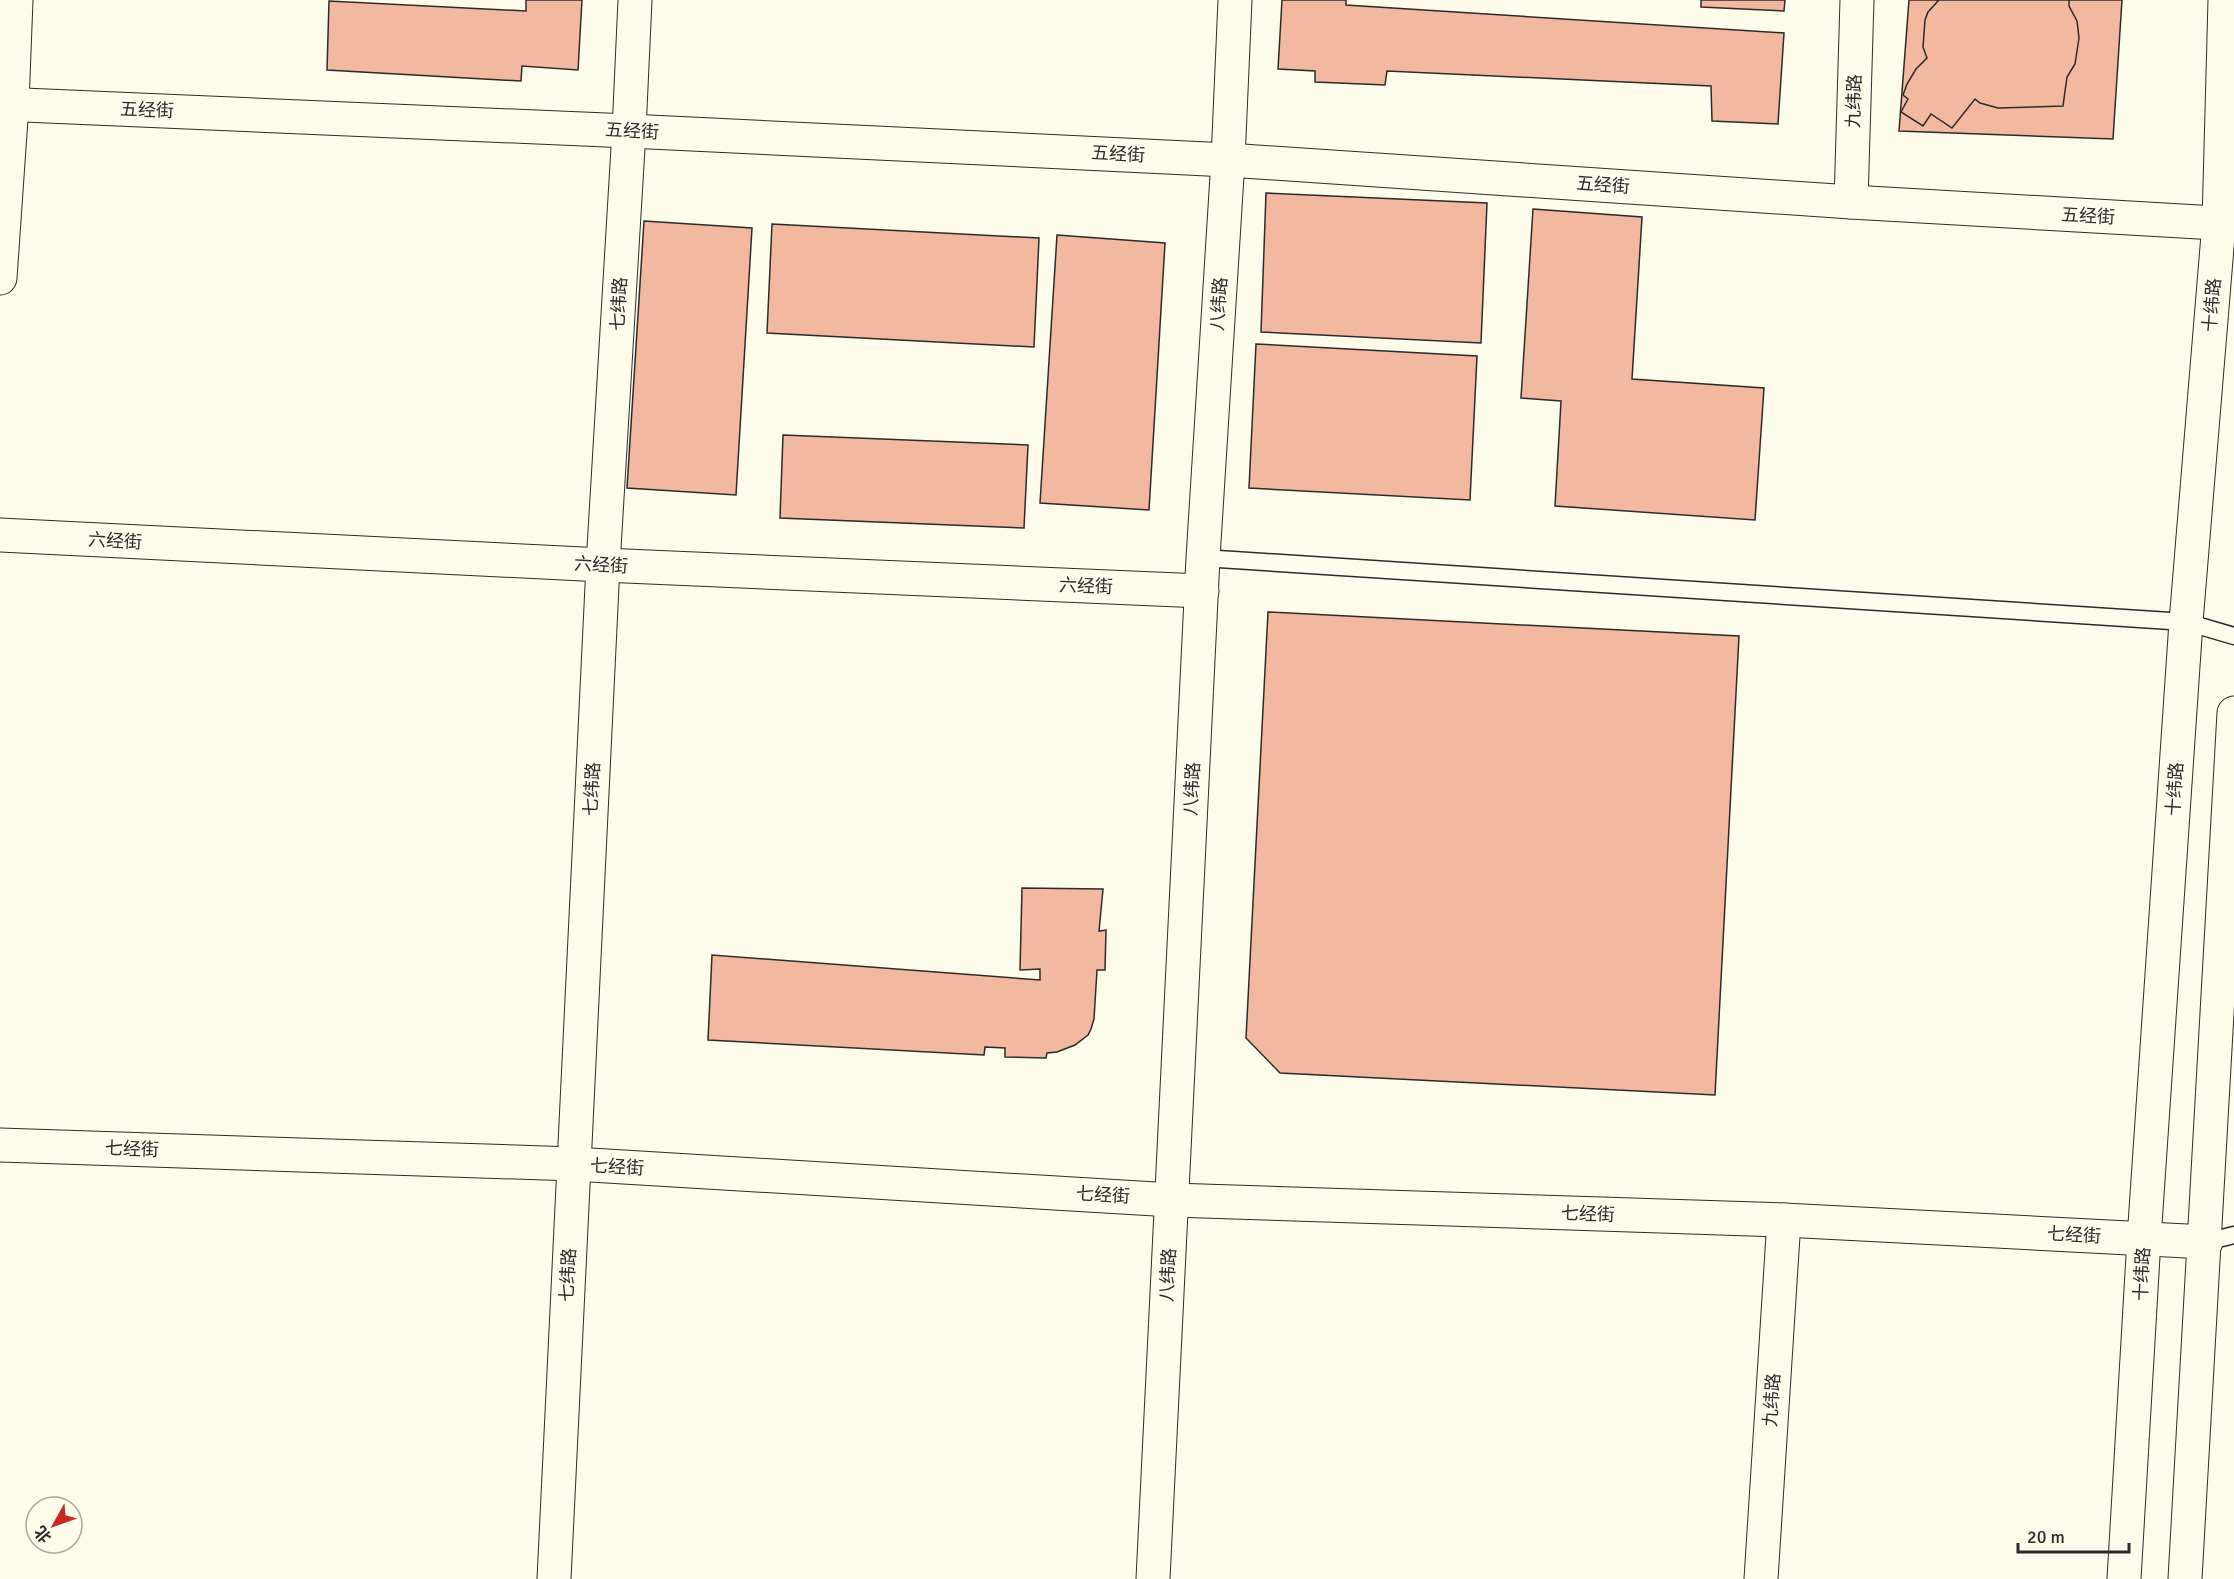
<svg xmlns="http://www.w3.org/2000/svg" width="2234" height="1579" viewBox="0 0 2234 1579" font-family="Signika,'Noto Sans SC',sans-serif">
  <rect width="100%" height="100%" fill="#fdfbea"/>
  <g fill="#f2b8a0" stroke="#2b2b2b" stroke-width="1.5">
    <path d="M526,0H582L578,70L522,66L521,81L327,70L329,1L526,11Z"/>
    <path d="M1282,0H1346V5L1784,33L1778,124L1712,121L1711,86L1387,71L1385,85L1315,82V71L1278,69Z"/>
    <path d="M1701,0H1785L1784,11L1701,7Z"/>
    <path d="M1909,0H2122L2113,139L1899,131Z"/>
    <path d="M1937,0H2069V6L2077,21L2079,38L2075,64L2067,77L2063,106L1998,108L1980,103L1975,99L1952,128L1931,114L1923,126L1901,112L1908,99L1903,95L1907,84L1916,69L1927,58L1923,47L1925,20L1928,12L1938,1Z"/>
    <path d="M1266,193L1487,203L1481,343L1261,332Z"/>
    <path d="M1533,209L1642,217L1632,379L1764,388L1755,520L1555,506L1561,401L1521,398Z"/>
    <path d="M644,221L752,228L736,495L627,488Z"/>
    <path d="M772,224L1039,238L1034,347L767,333Z"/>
    <path d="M1057,235L1165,243L1149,510L1040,503Z"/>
    <path d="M1256,344L1477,356L1470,500L1249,488Z"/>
    <path d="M783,435L1028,445L1024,528L780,518Z"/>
    <path d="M1268,612L1739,636L1715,1095L1280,1073L1246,1038Z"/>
    <path d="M1022,888L1103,889L1099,931L1106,930L1105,970H1097L1094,1019L1091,1029L1088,1035L1075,1045L1057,1052L1047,1053L1046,1058L1005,1057V1048L985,1047L984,1055L708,1040L712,955L1040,980V969L1020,970Z"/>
  </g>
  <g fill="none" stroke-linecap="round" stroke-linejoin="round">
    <defs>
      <g id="lane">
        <path d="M1203,558L2186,622L2234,636"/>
        <path d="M2206,1242L2234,1235"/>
      </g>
      <g id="street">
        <path d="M0,104L629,131L1228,160L1851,202L2234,224"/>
        <path d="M1851,202L1857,0"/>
        <path d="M0,535L603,565L1202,591"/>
        <path d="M0,1145L574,1164L1172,1200L1784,1220L2206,1242"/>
        <path d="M554,1579L603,565L629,131L635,0"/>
        <path d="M1761,1579L1784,1220"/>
      </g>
      <g id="secondary">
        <path d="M0,278L12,104L16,0"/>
        <path d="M1153,1579L1203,558L1228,160L1235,0"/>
      </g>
      <g id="primary">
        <path d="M2124,1579L2144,1239L2186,622L2219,223L2225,0"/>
        <path d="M2185,1579L2234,713"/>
      </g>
    </defs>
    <use href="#lane" stroke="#2b2b2b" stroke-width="19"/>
    <use href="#street" stroke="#2b2b2b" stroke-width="35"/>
    <use href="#secondary" stroke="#2b2b2b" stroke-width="35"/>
    <use href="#primary" stroke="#2b2b2b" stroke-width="35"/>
    <use href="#lane" stroke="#fdfbea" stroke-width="16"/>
    <use href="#street" stroke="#fdfbea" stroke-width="33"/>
    <use href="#secondary" stroke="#fdfbea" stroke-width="33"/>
    <use href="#primary" stroke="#fdfbea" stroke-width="33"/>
  </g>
  <g text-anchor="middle" stroke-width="4.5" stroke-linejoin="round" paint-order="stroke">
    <g font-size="18" fill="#2b2b2b" stroke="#fdfbea">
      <text transform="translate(1854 101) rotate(-88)" y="6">九纬路</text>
      <text transform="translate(147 110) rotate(2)" y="6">五经街</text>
      <text transform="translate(632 131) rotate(3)" y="6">五经街</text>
      <text transform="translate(1118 154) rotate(3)" y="6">五经街</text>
      <text transform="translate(1603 185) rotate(4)" y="6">五经街</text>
      <text transform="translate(2088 216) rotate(3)" y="6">五经街</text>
      <text transform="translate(619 304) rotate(-87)" y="6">七纬路</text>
      <text transform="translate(1219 304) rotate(-86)" y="6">八纬路</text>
      <text transform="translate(2212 305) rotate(-85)" y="6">十纬路</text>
      <text transform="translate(115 541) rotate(3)" y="6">六经街</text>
      <text transform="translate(601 565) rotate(3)" y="6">六经街</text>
      <text transform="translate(1086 586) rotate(2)" y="6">六经街</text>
      <text transform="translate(592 789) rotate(-87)" y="6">七纬路</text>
      <text transform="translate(1192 789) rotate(-87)" y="6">八纬路</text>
      <text transform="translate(2175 789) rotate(-86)" y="6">十纬路</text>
      <text transform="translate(132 1149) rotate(2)" y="6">七经街</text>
      <text transform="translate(617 1167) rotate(3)" y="6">七经街</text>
      <text transform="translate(1103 1195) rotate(3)" y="6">七经街</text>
      <text transform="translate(1588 1214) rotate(2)" y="6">七经街</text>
      <text transform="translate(2074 1235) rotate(3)" y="6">七经街</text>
      <text transform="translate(2142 1274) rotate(-87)" y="6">十纬路</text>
      <text transform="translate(568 1275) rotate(-87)" y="6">七纬路</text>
      <text transform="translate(1168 1275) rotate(-87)" y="6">八纬路</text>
      <text transform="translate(1772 1400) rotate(-86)" y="6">九纬路</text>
    </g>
  </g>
  <g transform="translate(54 1525) rotate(230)"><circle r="28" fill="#fdfbea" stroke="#a9a89e" stroke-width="1.5"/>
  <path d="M0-4.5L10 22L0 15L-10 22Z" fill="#c62828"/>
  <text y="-9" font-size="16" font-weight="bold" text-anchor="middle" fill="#2b2b2b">北</text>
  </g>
  <path d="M2018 1543v9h111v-9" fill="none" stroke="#2b2b2b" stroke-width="3"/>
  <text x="2027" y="1543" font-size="18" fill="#2b2b2b" stroke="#fdfbea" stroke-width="4.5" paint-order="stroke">20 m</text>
</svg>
